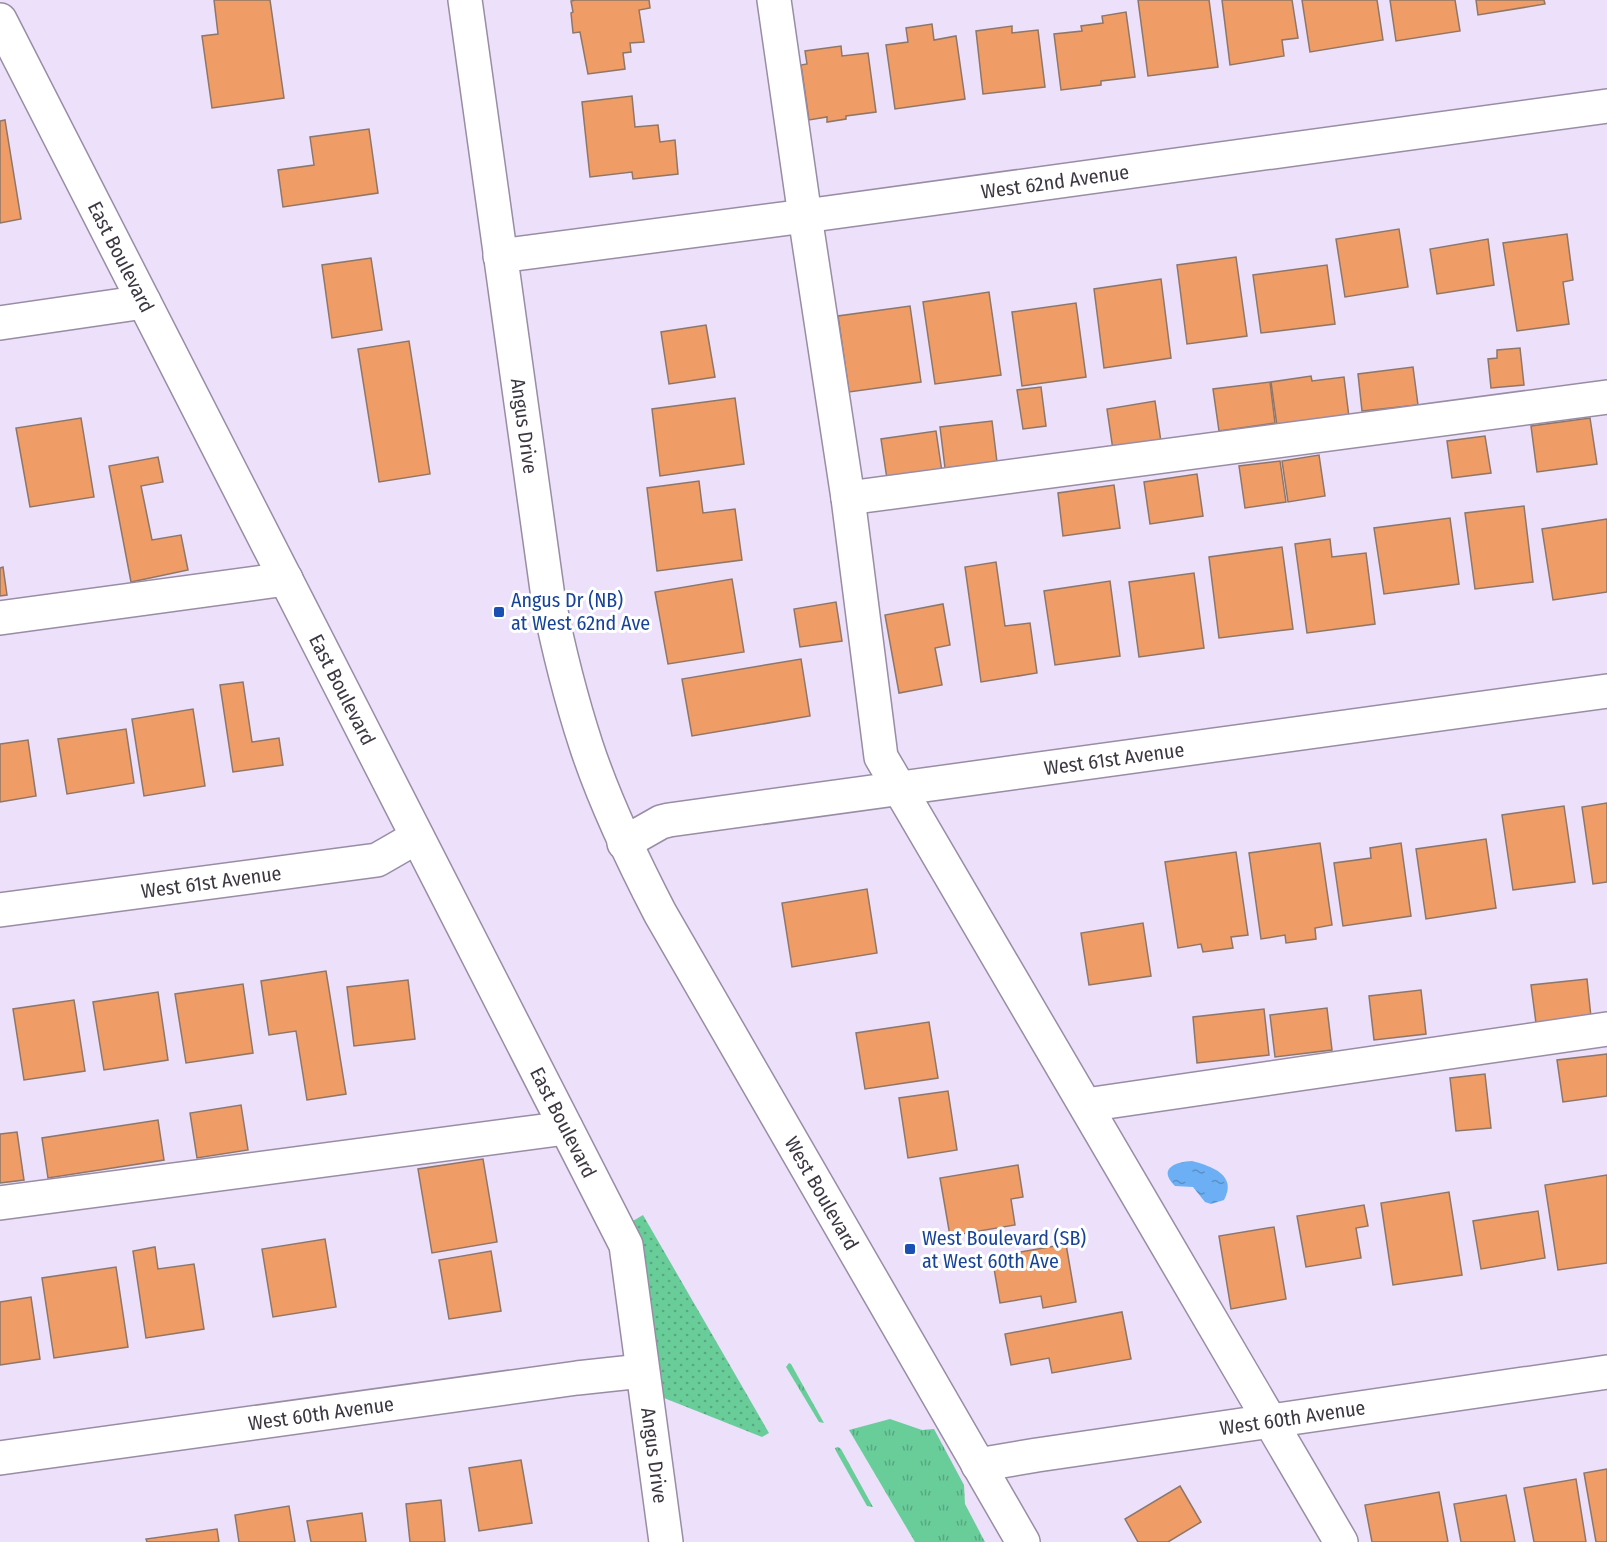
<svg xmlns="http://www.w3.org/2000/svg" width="1607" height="1542" viewBox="0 0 1607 1542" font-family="'Fira Sans Condensed',sans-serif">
  <defs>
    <pattern id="grass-tufts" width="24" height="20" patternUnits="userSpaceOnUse" patternTransform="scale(1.5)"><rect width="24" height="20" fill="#69cd9a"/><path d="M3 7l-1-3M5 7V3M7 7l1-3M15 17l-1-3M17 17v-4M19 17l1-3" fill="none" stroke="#58a77f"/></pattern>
    <pattern id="garden-dots" width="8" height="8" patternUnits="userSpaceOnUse" patternTransform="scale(1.5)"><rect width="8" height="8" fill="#69cd9a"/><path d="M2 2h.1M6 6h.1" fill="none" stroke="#58a77f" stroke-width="1.8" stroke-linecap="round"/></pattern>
    <pattern id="water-ripples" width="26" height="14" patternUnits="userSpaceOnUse" patternTransform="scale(1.5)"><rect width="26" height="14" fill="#6caff4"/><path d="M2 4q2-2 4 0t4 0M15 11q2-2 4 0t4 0" fill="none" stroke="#5a8fc7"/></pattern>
  </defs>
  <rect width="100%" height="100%" fill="#ece0fa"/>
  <g fill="url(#grass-tufts)">
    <path d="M789,1363L791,1364L824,1423L819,1422L786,1367Z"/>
    <path d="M890,1419L922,1430L934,1429L964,1485L965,1504L985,1542H915L849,1430Z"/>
    <path d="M838,1447L841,1449L873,1507L867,1506L836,1451L835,1448Z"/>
  </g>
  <path fill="url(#garden-dots)" d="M643,1215L769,1433L762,1437L664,1398L633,1221Z"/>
  <path fill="url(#water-ripples)" d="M1192,1161C1211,1166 1238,1175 1224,1200L1211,1204L1205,1202L1193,1187L1175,1186C1157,1168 1176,1162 1192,1161Z"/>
  <g fill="#ef9c67" stroke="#8e7668" stroke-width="1.5">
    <path d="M214,0H270L284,98L212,108L202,36L218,34Z"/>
    <path d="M575,0H649L650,8L639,10L644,42L630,43L631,52L623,53L625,69L588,74L580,32L573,33L571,13L573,12L571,1Z"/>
    <path d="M1138,0H1209L1218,67L1148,76Z"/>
    <path d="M1222,0H1292L1298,38L1282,40L1284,56L1230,65Z"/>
    <path d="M1302,0H1377L1383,40L1310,52Z"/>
    <path d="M1390,0H1455L1460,31L1396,41Z"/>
    <path d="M1476,0H1544L1545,4L1478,15Z"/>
    <path d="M1126,12L1135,77L1101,81V85L1061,90L1054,34L1082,31L1081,26L1103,23L1102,16Z"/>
    <path d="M932,24L934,40L956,36L965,99L895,109L886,45L908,42L906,28Z"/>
    <path d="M1012,26V33L1038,30L1045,87L983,94L976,31Z"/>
    <path d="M841,46L842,56L868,53L876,112L846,116V119L827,122V117L809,120L801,65L807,64L805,51Z"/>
    <path d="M632,96L635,127L658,125L660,142L675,140L678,174L633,179L632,172L590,177L582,102Z"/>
    <path d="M5,120L21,219L0,223V121Z"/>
    <path d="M369,129L378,193L283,207L278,170L314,165L310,137Z"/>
    <path d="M1399,229L1408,287L1345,297L1336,239Z"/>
    <path d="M1567,234L1573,280L1563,282L1569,324L1517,331L1503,243Z"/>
    <path d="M1488,239L1494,285L1437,294L1430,249Z"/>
    <path d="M1236,257L1247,336L1187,344L1177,265Z"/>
    <path d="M371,258L382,330L332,338L322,265Z"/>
    <path d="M1327,265L1335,324L1261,333L1253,275Z"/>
    <path d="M1161,279L1171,358L1104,368L1094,289Z"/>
    <path d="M989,292L1001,375L935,384L923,302Z"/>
    <path d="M1076,303L1086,377L1022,386L1012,312Z"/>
    <path d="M910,306L921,382L849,392L838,316Z"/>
    <path d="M706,325L715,377L669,384L661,332Z"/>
    <path d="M409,341L430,474L379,482L358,349Z"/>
    <path d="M1520,348L1524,385L1491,388L1488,359L1497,358V350Z"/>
    <path d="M1413,367L1418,405L1362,411L1358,374Z"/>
    <path d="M1311,376L1312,381L1344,377L1349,417L1277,426L1271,382Z"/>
    <path d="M1270,382L1275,423L1219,431L1213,389Z"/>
    <path d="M1041,387L1046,426L1023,429L1017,390Z"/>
    <path d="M735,398L744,464L660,476L652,409Z"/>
    <path d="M1155,401L1161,442L1113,450L1107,409Z"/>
    <path d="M81,418L94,497L30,507L16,428Z"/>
    <path d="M1590,418L1597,464L1537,472L1531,426Z"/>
    <path d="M992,421L997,462L945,468L940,427Z"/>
    <path d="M936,431L942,472L887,479L881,439Z"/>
    <path d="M1485,436L1491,473L1452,478L1447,441Z"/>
    <path d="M1319,455L1325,496L1288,502L1282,461Z"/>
    <path d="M158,457L163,482L141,486L152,540L181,535L188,570L131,582L109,466Z"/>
    <path d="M1280,461L1286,502L1245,508L1239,466Z"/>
    <path d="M1197,474L1203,516L1150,524L1144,482Z"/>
    <path d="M699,481L703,513L735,509L742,560L657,571L647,488Z"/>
    <path d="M1114,485L1120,528L1063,536L1058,493Z"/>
    <path d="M1524,506L1533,582L1475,589L1465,513Z"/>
    <path d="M1450,518L1459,584L1384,594L1374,528Z"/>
    <path d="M1607,519V592L1553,600L1542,529Z"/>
    <path d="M1330,539L1332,557L1366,553L1375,624L1307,633L1295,544Z"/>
    <path d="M1282,547L1293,629L1219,638L1209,557Z"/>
    <path d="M996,562L1005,626L1030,623L1037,673L981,682L965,567Z"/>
    <path d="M3,567L7,595L0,596V568Z"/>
    <path d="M1194,573L1204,648L1139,657L1129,582Z"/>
    <path d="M732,579L744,652L668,664L655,592Z"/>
    <path d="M1110,581L1120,656L1055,665L1044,591Z"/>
    <path d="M836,602L842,641L800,647L794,609Z"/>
    <path d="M943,604L950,645L935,648L942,685L899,693L885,615Z"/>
    <path d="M801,659L810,716L692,736L682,679Z"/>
    <path d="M243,682L252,742L279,738L283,765L233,772L220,685Z"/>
    <path d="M193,709L205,786L144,796L132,719Z"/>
    <path d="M126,729L134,783L67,794L58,739Z"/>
    <path d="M28,740L36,796L0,802V744Z"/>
    <path d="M1607,803V882L1593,884L1582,807Z"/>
    <path d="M1564,806L1575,882L1513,890L1502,815Z"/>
    <path d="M1486,839L1496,908L1426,919L1416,849Z"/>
    <path d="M1320,843L1332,925L1315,928L1316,939L1286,943L1285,935L1261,939L1249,853Z"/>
    <path d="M1401,843L1411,916L1343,926L1334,863L1371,858L1370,848Z"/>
    <path d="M1236,852L1248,935L1231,937L1233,948L1203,952L1201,944L1178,948L1165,862Z"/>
    <path d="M867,889L877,953L792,967L782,903Z"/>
    <path d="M1143,923L1151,976L1089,985L1081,933Z"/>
    <path d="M326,971L346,1094L307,1100L296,1031L269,1035L261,981Z"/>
    <path d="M1587,979L1591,1017L1536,1023L1531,985Z"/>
    <path d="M408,980L415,1039L354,1046L347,987Z"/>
    <path d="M243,984L253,1053L186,1063L175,994Z"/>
    <path d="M1421,990L1426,1034L1374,1040L1369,996Z"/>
    <path d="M158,992L168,1060L104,1070L93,1002Z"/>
    <path d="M74,1000L85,1071L24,1080L13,1009Z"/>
    <path d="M1327,1008L1332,1050L1275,1057L1270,1015Z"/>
    <path d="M1264,1009L1269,1055L1197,1063L1193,1017Z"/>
    <path d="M929,1022L938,1078L865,1089L856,1033Z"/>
    <path d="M1607,1054V1096L1563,1102L1557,1060Z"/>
    <path d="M1485,1074L1491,1128L1456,1131L1450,1078Z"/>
    <path d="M948,1091L957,1150L908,1158L899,1098Z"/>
    <path d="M241,1105L248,1150L197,1158L190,1113Z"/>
    <path d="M158,1120L164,1160L48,1178L42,1138Z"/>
    <path d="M17,1132L24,1180L0,1183V1134Z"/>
    <path d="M483,1159L497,1242L432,1253L418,1169Z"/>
    <path d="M1018,1165L1023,1197L1011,1199L1015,1225L950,1236L940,1178Z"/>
    <path d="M1607,1175V1263L1558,1270L1545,1185Z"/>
    <path d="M1449,1192L1462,1275L1393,1285L1381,1203Z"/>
    <path d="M1364,1205L1368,1226L1356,1228L1361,1258L1306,1267L1297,1216Z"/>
    <path d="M1538,1211L1545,1258L1481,1269L1473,1221Z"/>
    <path d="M1274,1227L1286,1299L1231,1309L1219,1236Z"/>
    <path d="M325,1239L336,1307L273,1317L262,1249Z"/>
    <path d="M1066,1244L1076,1302L1043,1308L1041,1296L1000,1303L992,1257Z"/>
    <path d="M155,1247L158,1269L194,1264L204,1329L146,1338L133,1251Z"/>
    <path d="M491,1251L501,1311L449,1319L439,1260Z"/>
    <path d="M116,1267L128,1347L54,1358L42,1278Z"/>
    <path d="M31,1297L40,1359L0,1365V1302Z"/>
    <path d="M1122,1312L1131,1359L1052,1373L1049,1358L1011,1365L1005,1334Z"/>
    <path d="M521,1460L532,1523L479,1531L469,1468Z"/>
    <path d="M1607,1469V1542H1596L1584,1473Z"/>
    <path d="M1576,1479L1586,1542H1534L1524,1488Z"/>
    <path d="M1180,1486L1201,1522L1168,1542H1138L1125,1519Z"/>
    <path d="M1439,1492L1448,1542H1372L1365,1505Z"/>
    <path d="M1506,1495L1515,1542H1461L1454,1504Z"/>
    <path d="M441,1500L445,1542H410L406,1504Z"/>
    <path d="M289,1506L295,1542H239L235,1515Z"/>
    <path d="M362,1513L366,1542H311L307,1521Z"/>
    <path d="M217,1529L219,1542H147L146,1539Z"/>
  </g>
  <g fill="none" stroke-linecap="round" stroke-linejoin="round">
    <defs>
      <g id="minor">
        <path id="s1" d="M465,0L548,597C558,647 570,696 586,745C605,803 632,859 660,913L1023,1542"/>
        <path d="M774,0L805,216L848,498L881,757L1341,1542"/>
        <path id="s2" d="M0,20L626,1245L666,1542"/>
        <path id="s3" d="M500,256L805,216L1607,106"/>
        <path d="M0,323L144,302"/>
        <path d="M848,498L1607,397"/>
        <path d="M0,618L286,579"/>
        <path id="s4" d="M624,843L661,822L669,820L1607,691"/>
        <path id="s5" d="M0,910L377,860L417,837"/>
        <path d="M1086,1105L1607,1029"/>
        <path d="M0,1203L566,1128"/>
        <path id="s6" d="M0,1458L577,1378L642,1371"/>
        <path id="s7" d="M978,1465L1037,1455L1607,1372"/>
      </g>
    </defs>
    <use href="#minor" stroke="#998da5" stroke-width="36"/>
    <use href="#minor" stroke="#fff" stroke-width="33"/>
  </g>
  <g fill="#1a4fb4" stroke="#fff" stroke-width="2">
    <rect x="493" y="606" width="12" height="12" rx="3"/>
    <rect x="904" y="1243" width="12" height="12" rx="3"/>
  </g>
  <g text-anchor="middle" stroke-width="6" stroke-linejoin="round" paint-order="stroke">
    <g font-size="20" fill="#3c3741" stroke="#fff">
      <text dy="7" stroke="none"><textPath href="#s3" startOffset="560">West 62nd Avenue</textPath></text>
      <text dy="7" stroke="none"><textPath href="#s2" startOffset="266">East Boulevard</textPath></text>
      <text dy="7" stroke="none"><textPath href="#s1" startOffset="430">Angus Drive</textPath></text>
      <text dy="7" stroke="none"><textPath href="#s2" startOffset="752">East Boulevard</textPath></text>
      <text dy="7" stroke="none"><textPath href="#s4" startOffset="500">West 61st Avenue</textPath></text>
      <text dy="7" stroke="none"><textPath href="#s5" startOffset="213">West 61st Avenue</textPath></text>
      <text dy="7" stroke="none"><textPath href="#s2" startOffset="1238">East Boulevard</textPath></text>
      <text dy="7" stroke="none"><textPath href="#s1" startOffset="1263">West Boulevard</textPath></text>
      <text dy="7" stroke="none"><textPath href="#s6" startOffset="324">West 60th Avenue</textPath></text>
      <text dy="7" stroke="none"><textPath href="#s7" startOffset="318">West 60th Avenue</textPath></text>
      <text dy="7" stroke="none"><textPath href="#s2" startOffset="1588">Angus Drive</textPath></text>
    </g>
    <g font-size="20" fill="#164399" stroke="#fff" text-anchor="start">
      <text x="511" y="607">Angus Dr (NB)<tspan x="511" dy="23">at West 62nd Ave</tspan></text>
      <text x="922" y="1245">West Boulevard (SB)<tspan x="922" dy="23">at West 60th Ave</tspan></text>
    </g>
  </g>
</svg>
